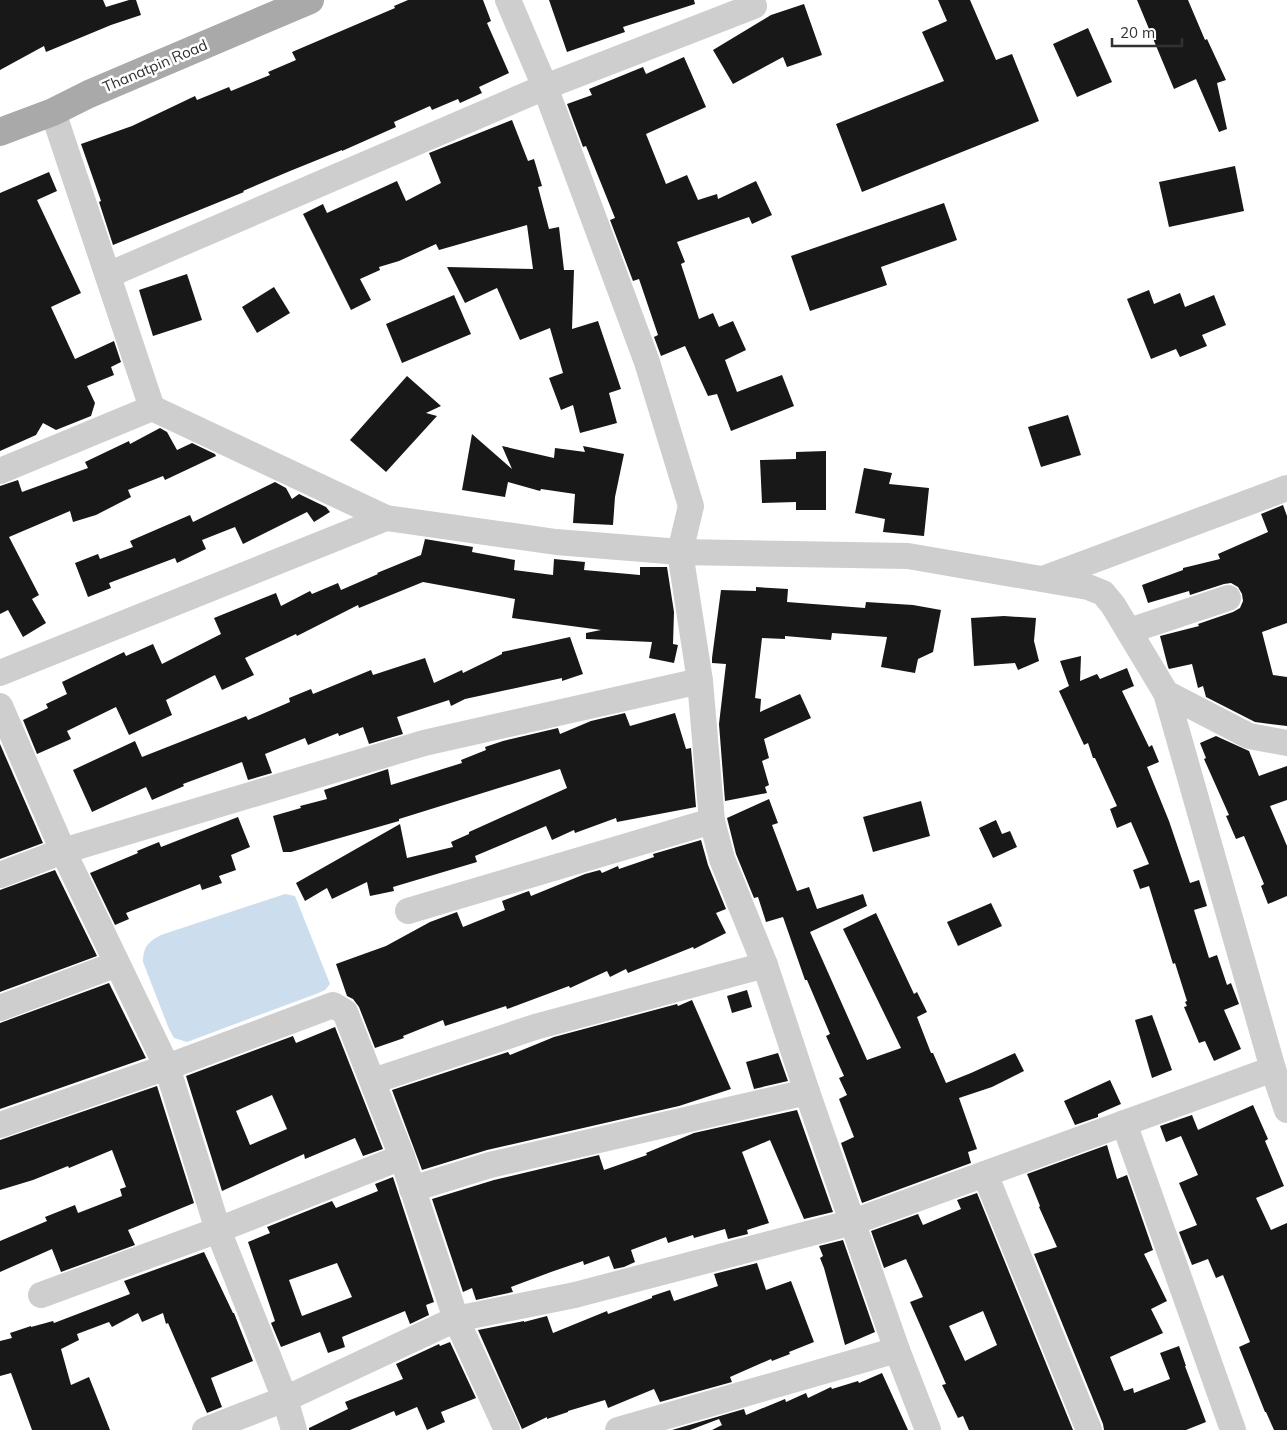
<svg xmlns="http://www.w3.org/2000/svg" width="1287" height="1430" viewBox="0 0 1287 1430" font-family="Mulish,sans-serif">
  <rect width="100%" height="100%" fill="#fff"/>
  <path fill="#ccdeee" d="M285,894L295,896L330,984L325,990L316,994L187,1042L174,1038L169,1029L143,962C143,947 148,942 161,935Z"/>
  <g fill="#181818" fill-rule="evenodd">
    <path d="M0,0H103L106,7L129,0H136L141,15L111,25L46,52L44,46L0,70Z"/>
    <path d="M408,0H483L491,21L487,23L509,73L479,87L482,93L460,103L458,99L432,110L430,106L394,122L396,127L342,151V150L290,171L243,191L244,192L113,245L99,202L101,201L81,144L132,126L195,96L197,100L229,87L231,91L270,75L268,72L296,60L292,52L395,8L394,6Z"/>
    <path d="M549,0H694L695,4L623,27L625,32L567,52Z"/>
    <path d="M938,0H970L996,60L1012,54L1039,121L862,192L836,124L944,81L922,32L947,21Z"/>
    <path d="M1137,0H1188L1205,40L1207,39L1226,80L1217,83L1227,129L1219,132L1196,79L1174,89Z"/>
    <path d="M804,4L822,55L787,67L783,57L733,84L713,50L771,15Z"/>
    <path d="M1088,28L1112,82L1077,97L1053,44Z"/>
    <path d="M684,57L706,107L646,134L666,184L687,175L698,200L717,194L718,199L756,181L772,215L752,224L749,217L677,242L685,262L681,264L699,319L713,313L719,327L733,321L746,350L725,360L737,392L782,375L794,406L731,431L717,394L708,396L685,346L661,356L654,337L658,335L639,279L633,281L610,220L615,218L586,146L583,147L567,104L592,95L589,89L643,67L646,74Z"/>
    <path d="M512,120L528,161L534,159L542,186L538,187L549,229L559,227L564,270H574L572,329L598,321L621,389L609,393L617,423L580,433L573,405L561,410L549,378L563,373L550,328L520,340L497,288L465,303L447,267L533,269L527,225L439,250L436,244L399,261L379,267L380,270L360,279L371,300L351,310L303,214L323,204L327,213L397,181L406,201L441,183L429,153Z"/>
    <path d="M1235,166L1244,211L1169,227L1159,182Z"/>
    <path d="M49,172L57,191L37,200L81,293L51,307L75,359L114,341L121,362L111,367L114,375L87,386L95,403L91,416L56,430L43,423L36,435L0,451V193Z"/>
    <path d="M944,203L957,240L881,267L887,285L810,311L791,256Z"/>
    <path d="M187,274L202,320L153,336L139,290Z"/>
    <path d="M274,287L290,313L257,333L242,307Z"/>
    <path d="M1149,290L1154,304L1180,293L1185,307L1214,295L1226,325L1202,335L1207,346L1180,357L1176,349L1151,359L1127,299Z"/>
    <path d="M454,295L471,334L402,363L386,324Z"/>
    <path d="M407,376L441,406L426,413L437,416L386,472L350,440Z"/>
    <path d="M1068,415L1081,455L1041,467L1028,427Z"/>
    <path d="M160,428L167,432L177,450L192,443L215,454L216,456L165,480L163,476L128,490L131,497L96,515L73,522L70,511L9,537L39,595L32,599L46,623L23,637L8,610L0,614V486L18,480L22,492L88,468L85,462L129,441L130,444Z"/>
    <path d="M472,434L512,469L502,446L554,458L555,448L585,452L583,446L624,454L615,497L613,525L573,523L575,494L541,489L540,491L508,482L505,497L462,490Z"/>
    <path d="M826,451V510H796V502L762,503L760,460L796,459V452Z"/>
    <path d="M864,468L892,473L889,484L929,488L924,536L883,532L885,519L855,513Z"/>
    <path d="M275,482L286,488L292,499L299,494L326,507L330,512L314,522L307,512L243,544L235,527L202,540L206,549L177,563L175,558L109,583L111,588L88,597L75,563L98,554L100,559L133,547L130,541L190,515L193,522Z"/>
    <path d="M1283,505L1287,516V623L1262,632L1273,675L1287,677V726L1255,722L1206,697L1203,686L1198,688L1192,664L1169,669L1168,667L1160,636L1199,626L1198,624L1233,612L1240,608L1243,601L1242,594L1238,587L1231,583L1224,584L1190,595L1189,591L1148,603L1142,585L1183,570V568L1220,559L1218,554L1268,532L1261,514Z"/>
    <path d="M425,539L473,547L472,552L515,560L514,570L553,575L554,559L585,562L584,570L640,575V567H667L674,612L673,644L678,645L674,663L649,658L652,642L586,639V633L601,630L512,618L515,599L423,582L359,608L358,605L297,636L296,634L245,658L254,675L222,690L215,675L166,700L172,715L129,735L116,707L67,731L71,739L37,754L23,720L48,708L46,704L67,694L62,682L124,652L126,656L153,644L162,664L221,634L214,618L276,593L281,606L310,591L312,594L338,583L341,590L378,574L377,573L421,555Z"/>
    <path d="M756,587L788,589L787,602L865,608L866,602L913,605L941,610L933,652L918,659L915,673L881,667L887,637L832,633L831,640L785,636V639L762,638L755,698L761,699L760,712L800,694L811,718L764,739L769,758L762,761L769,785L765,787L767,793L725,801L719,724L726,664L712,663V658L721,590L756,591Z"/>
    <path d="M1004,616L1036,618L1034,641L1039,661L1018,670L1015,663L974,666L971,618Z"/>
    <path d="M570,637L583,674L562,681V678L465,699L451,706L449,700L397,717L403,734L369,744L363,727L339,736L338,733L308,745L305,738L265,754L272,773L248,780L242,762L183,784L184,786L152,800L146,787L92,812L73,770L135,741L142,757L246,716L248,720L290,702L289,698L311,689L313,694L371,670L373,675L425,658L434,683L462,670L463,673L502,654V652Z"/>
    <path d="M1081,656L1080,681L1097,674L1100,679L1127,668L1134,686L1122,691L1149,747L1152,745L1159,762L1147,767L1169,821L1190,883L1199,880L1207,906L1194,910L1209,958L1217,955L1227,985L1231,983L1239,1004L1224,1010L1241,1049L1214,1061L1205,1041L1199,1043L1184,1007L1187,1006L1185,1002L1187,1001L1175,963L1173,964L1149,886L1140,889L1133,870L1149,864L1131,822L1117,828L1110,809L1117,806L1095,758H1093L1088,743L1084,745L1059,691L1069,686L1060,661Z"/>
    <path d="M625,713L630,726L675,713L686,749L691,748L696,807L617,822L616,818L575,833L574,830L552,840L546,826L475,856L477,862L393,887L394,891L370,896L367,882L332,899L327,888L305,901L296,883L400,824L407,858L453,847L451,842L469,834V832L567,788L560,769L399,819V821L291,852H283L273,816L301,808L300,806L327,799L324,790L388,769L391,785L462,763L461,760L486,750L485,747L503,741L558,728L560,734L591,721Z"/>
    <path d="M1216,736L1249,751L1259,776L1287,766V800L1270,806L1287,846V896L1268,904L1261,886L1264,884L1244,836L1236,839L1226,816L1229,815L1204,759L1206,758L1200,743Z"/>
    <path d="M0,744L43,843L0,859Z"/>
    <path d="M769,799L778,823L772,825L797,891L809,887L817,909L863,894L867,906L810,932L867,1060L901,1048L843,929L876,913L914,994L917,992L927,1012L917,1017L931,1053H933L946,1083L971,1073L1015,1053L1024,1071L992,1087L959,1098L977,1149L968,1152L971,1163L862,1203L841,1143L854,1137L839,1099L847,1095L839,1078L844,1076L826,1036L830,1034L807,980H805L783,917L766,922L758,897L754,898L736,854L727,818Z"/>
    <path d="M921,801L930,836L873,852L863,817Z"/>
    <path d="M238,817L250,847L231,855L236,870L219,876L222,883L202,890L200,884L126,913L129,919L115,925L90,873L138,853L137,851L159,842L161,847Z"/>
    <path d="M996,820L1002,834L1010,831L1017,847L993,858L979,828Z"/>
    <path d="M701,840L708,865L726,909L716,913L726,933L694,949L693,947L628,973L626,969L610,977L607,971L570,988L569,986L507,1009L506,1006L445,1026L443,1020L403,1036L404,1038L375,1048L359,1007L353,999L347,996L336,964L386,946L430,922L457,912L463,927L505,910L502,901L526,892L529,891L531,896L585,874L600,870L602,873L618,866L619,869L654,857L653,854Z"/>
    <path d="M55,870L97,956L0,992V890Z"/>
    <path d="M991,903L1002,926L958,946L947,922Z"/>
    <path d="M109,983L146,1058L0,1109V1023Z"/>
    <path d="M747,990L752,1007L732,1013L727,996Z"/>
    <path d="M692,1000L731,1089L679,1106L487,1150L422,1170L392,1090L508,1052L510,1055L554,1037L677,1004L678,1006Z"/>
    <path d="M1152,1015L1172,1070L1152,1078L1135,1020Z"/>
    <path d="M335,1027L383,1149L363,1156L355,1138L305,1159L304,1154L222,1191L186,1076L293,1036L296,1043ZM272,1095L287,1129L250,1145L236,1111Z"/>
    <path d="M778,1053L788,1081L754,1089L746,1062Z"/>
    <path d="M1110,1080L1121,1104L1098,1114V1117L1075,1125L1064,1101Z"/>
    <path d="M157,1086L194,1203L128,1230L135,1245L61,1272L52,1249L0,1272V1241L47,1221L45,1217L75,1205L78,1213L122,1196L120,1189L126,1187L112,1150L69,1168L68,1166L33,1180L0,1190V1140Z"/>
    <path d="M1253,1105L1268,1139L1265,1141L1284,1186L1256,1198L1271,1230L1287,1223V1430H1274L1266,1412H1265L1239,1347L1250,1342L1223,1275L1216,1278L1208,1259L1192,1265L1179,1232L1197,1225L1179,1183L1198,1175L1181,1136L1166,1142L1160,1126L1192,1115L1198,1130Z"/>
    <path d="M797,1110L833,1212L804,1219L770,1140L742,1152L769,1223L747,1230L748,1234L728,1239L725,1229L694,1238L693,1235L668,1243L666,1237L631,1250L635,1262L624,1267L614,1269L609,1256L584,1265L583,1261L551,1272L511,1287L513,1292L476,1300L472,1288L463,1292L432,1199L494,1180L599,1155L604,1170L647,1155L646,1153L694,1133Z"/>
    <path d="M1107,1145L1117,1179L1127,1175L1153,1250L1144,1254L1167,1301L1151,1309L1163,1333L1110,1357L1124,1391L1133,1388L1134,1393L1170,1379L1160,1353L1179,1346L1186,1366H1185L1206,1422L1186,1430H1104L1103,1424L1034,1254L1057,1247L1039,1207L1040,1206L1027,1174Z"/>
    <path d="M393,1177L434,1302L426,1305L429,1315L410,1324L405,1311L342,1337L345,1347L328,1353L320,1332L281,1347L271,1323L275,1321L248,1242L270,1233L267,1227L332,1201L336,1208L378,1191L375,1184ZM337,1263L352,1297L302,1316L289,1280Z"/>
    <path d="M977,1193L1073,1430H969L963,1416L958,1418L942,1385L946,1384L910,1302L923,1297L906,1259L884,1268L871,1231L918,1214L923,1225L961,1209L957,1200ZM983,1311L997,1345L965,1361L949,1326Z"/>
    <path d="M843,1240L875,1332L845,1345L824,1268L820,1258L823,1256L819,1246Z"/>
    <path d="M204,1252L233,1313H234L253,1361L211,1378L222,1407L207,1413L168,1323L166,1324L163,1313L142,1322L138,1313L112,1327L109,1322L77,1334L79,1340L61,1349L71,1385L89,1377L110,1430H32L11,1373L0,1376V1341L12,1338L10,1333L31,1326V1327L53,1321L54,1323L130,1294L124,1281Z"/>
    <path d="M757,1263L766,1290L791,1281L814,1342L789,1352L790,1354L772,1361L771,1359L730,1377L732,1382L660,1402L654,1389L608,1408L605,1400L568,1411V1412L547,1419V1417L522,1429L478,1330L524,1321V1322L547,1316L553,1333L607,1311L608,1314L652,1298V1296L670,1290L674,1301L718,1286L714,1274Z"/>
    <path d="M450,1342L476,1398L441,1412L445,1422L427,1430L417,1407L396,1416L394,1411L350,1430H309V1428L348,1409L345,1402L403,1379L396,1364L439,1344L440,1346Z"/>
    <path d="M882,1373L908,1430H712L722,1425L719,1419L690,1430H672L744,1409L746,1415L785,1399L786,1402L806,1393L808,1398L831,1387L832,1389L858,1381L859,1383Z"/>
  </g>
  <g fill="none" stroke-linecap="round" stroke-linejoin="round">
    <g stroke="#cecece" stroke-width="26">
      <path d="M53,112L152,408"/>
      <path d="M108,275L545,87L754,6"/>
      <path d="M0,471L152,408L386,518L556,542L680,552L908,556L1088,587L1103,593L1113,605L1166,693L1249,736L1287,743"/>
      <path d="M1043,579L1287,488"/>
      <path d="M1129,631L1228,598"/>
      <path d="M0,673L386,518"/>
      <path d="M700,681L712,821L722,859L765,965L807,1092L897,1350L928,1430"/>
      <path d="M1166,693L1273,1069L1287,1110"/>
      <path d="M0,706L63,851L167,1067L218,1230L285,1399L294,1430"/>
      <path d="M0,875L63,851L424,743L700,681L680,552L691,506L647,362L545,87L508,0"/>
      <path d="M408,911L712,821"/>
      <path d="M0,1008L117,964"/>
      <path d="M373,1081L535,1027L765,965"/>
      <path d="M1124,1123L1233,1430"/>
      <path d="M0,1125L167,1067L333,1005L345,1012L402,1157L456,1319L507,1430"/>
      <path d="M985,1174L1089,1430"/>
      <path d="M412,1189L490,1165L807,1092"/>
      <path d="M41,1295L218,1230L402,1157"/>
      <path d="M205,1430L285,1399L456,1319L575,1295L853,1222L1273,1069"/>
      <path d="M618,1430L897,1350"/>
    </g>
    <path stroke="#a9a9a9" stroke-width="28" d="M0,132L53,112L89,94L310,0"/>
  </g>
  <g text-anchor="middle" stroke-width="5" stroke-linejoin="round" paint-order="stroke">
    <g font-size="15" fill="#313131" stroke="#fff">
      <text transform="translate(155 66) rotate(-23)" y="5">Thanatpin Road</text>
    </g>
  </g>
  <path d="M1112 38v8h70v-8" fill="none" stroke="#313131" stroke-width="2.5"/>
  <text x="1120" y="38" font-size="15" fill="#313131" stroke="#ffffff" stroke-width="4" paint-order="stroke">20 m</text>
</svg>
